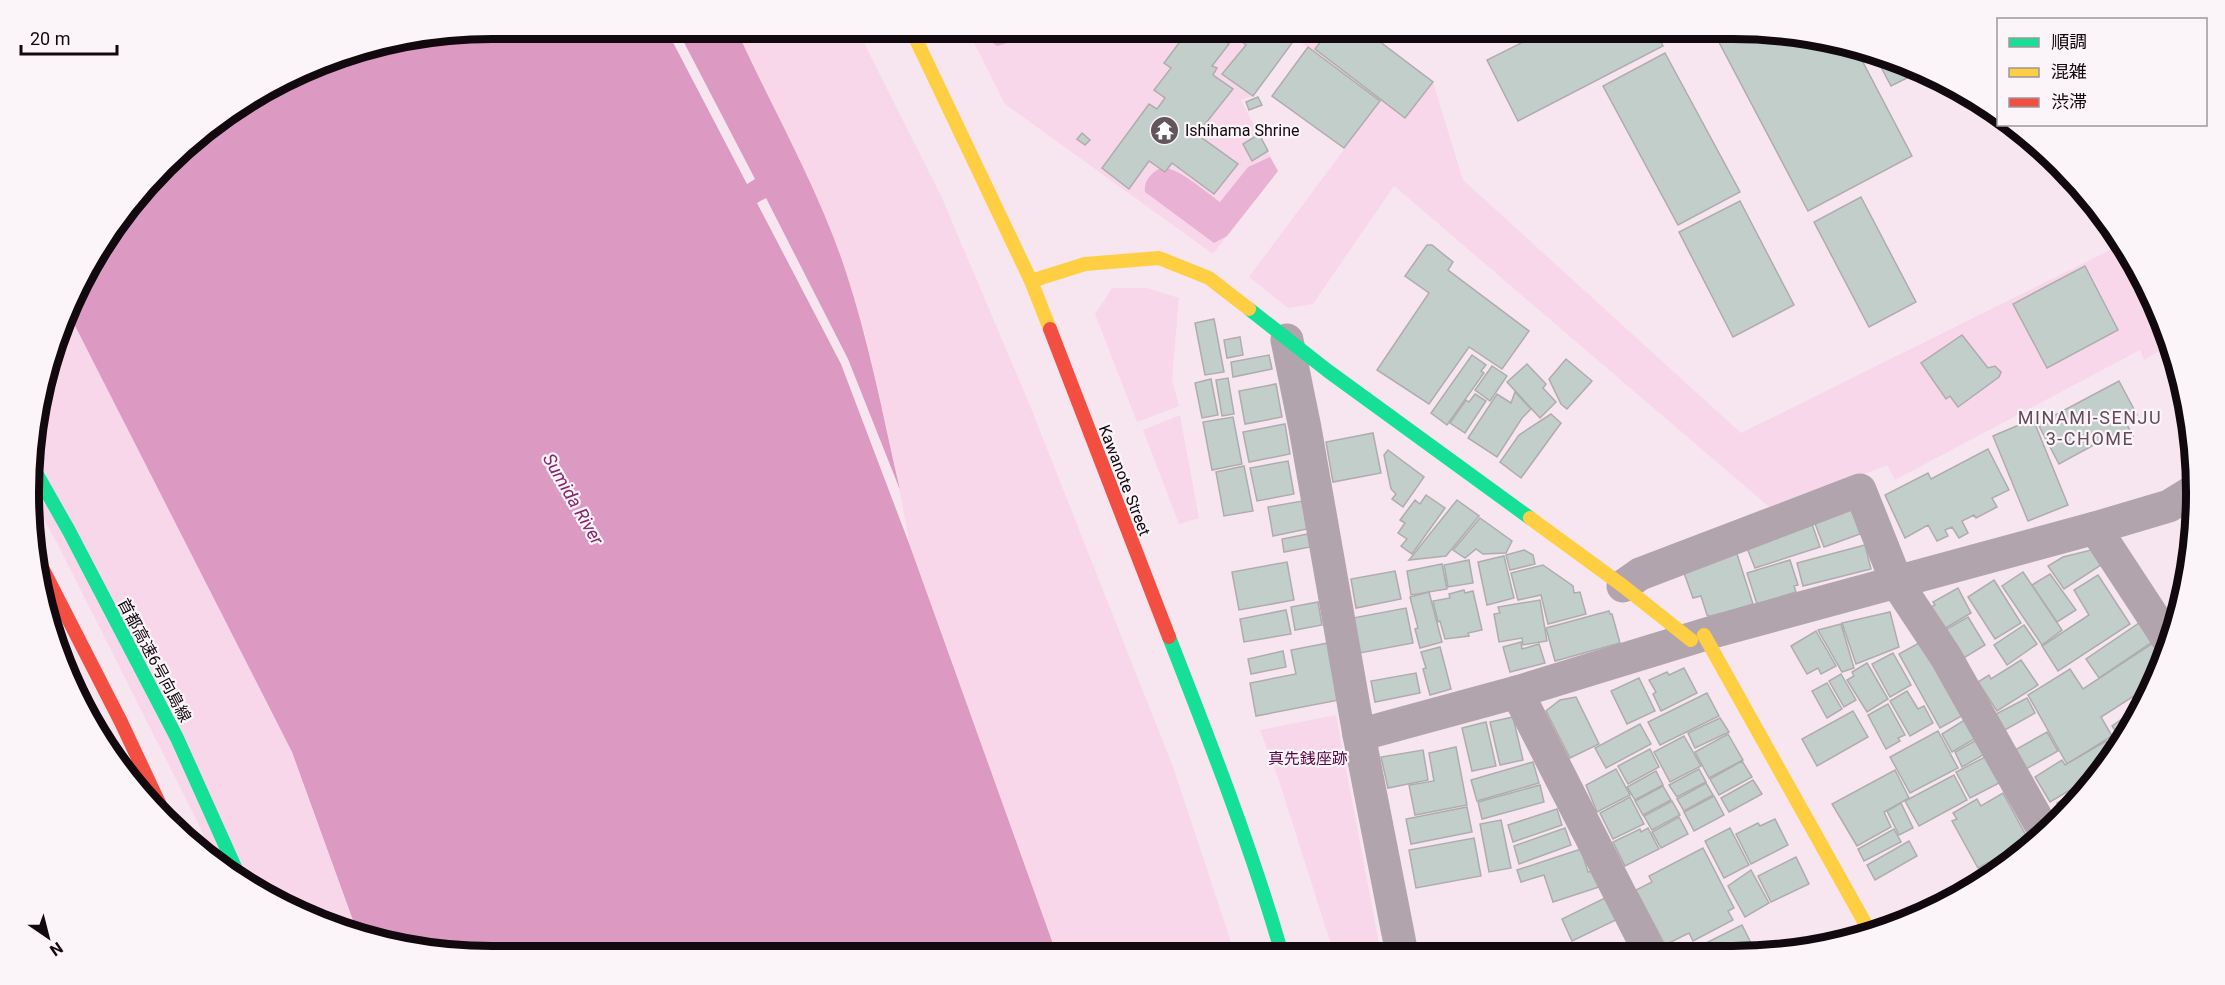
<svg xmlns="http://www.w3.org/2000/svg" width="2225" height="985" viewBox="0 0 2225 985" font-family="Roboto,'Noto Sans JP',sans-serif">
  <rect width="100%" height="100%" fill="#f7e6f0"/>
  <g fill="#f9d7eb">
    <path d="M734,29H857L942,198L1031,408L1173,767L1235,954L1057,955L910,546L895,466L866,338L844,267L817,199Z"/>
    <path d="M967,29H1358L1433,82L1463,180L1741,433L2122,244L2149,288L2170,345L2144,360L2140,350L1895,480L1887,465L1774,511L1394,186L1313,304L1288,308L1249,277L1380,101L1308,47L1295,40L1253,96L1241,100L1278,171L1213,254L1005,104Z"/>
    <path d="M1112,288H1147L1179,298L1172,380L1179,406L1137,422L1095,314Z"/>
    <path d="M70,316L292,752L359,934L343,932L213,862L200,827L57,543L29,493L37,402Z"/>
    <path d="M1180,415L1199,518L1179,524L1143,430Z"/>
    <path d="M1336,715L1381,954H1334L1280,784L1260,730Z"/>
  </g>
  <g fill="#e9b1d3">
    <path d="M984,29H1013L1015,33L1007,43L997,46L990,41Z"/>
    <path d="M1270,157L1278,171L1227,236L1214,243L1145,192C1144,186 1146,180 1151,175C1154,172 1158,168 1163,168C1178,167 1207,193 1220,202L1248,167Z"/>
  </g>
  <path fill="#dc9ac3" d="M493,29H666L747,184L755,179L677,29H734L741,40C776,115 819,191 845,269C869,341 883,416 900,490L848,359L766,198L757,203L841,364L910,546L1057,955L493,956L358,934L292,752L70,316L91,260L187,143L261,91L343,53Z"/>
  <g fill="#c1cec9" stroke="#afacae" stroke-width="1.5">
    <path d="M1140,29H1163L1157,37L1148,30L1146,33Z"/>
    <path d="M1168,29H1219L1215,34L1229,44L1212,66L1217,68L1213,75L1233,89L1202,128L1199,126L1194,132L1238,164L1214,194L1172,163L1165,172L1149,161L1129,189L1102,168L1149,104L1157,109L1165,98L1154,90L1171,68L1164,63L1182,39Z"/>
    <path d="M1226,29H1272L1292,43L1253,96L1222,74L1246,45Z"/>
    <path d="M1330,29H1363L1433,82L1405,118L1315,49Z"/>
    <path d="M1549,29H1654L1663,46L1518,121L1487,60Z"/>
    <path d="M1712,29H1733L1856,49L1912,156L1808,211Z"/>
    <path d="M1308,47L1380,101L1344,148L1272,96Z"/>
    <path d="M1873,52L1882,53L1921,71L1891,86Z"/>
    <path d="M1665,53L1740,192L1678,225L1603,86Z"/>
    <path d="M1258,97L1262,105L1249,110L1246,102Z"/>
    <path d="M1082,133L1090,140L1085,145L1077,139Z"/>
    <path d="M1259,134L1268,151L1252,161L1243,144Z"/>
    <path d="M1861,197L1916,302L1869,327L1814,222Z"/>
    <path d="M1740,201L1794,305L1733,337L1679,232Z"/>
    <path d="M1427,245H1432L1453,262L1448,270L1529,331L1502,369L1469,347L1429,404L1377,370L1429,293L1405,276Z"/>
    <path d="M2085,266L2118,330L2047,368L2013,304Z"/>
    <path d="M1214,319L1224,372L1205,375L1195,323Z"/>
    <path d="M1962,335L1988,368L1995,366L2001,372L1999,377L1958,407L1950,396L1946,399L1921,363Z"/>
    <path d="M1240,337L1243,355L1227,358L1224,340Z"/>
    <path d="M1269,355L1272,369L1233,377L1231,362Z"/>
    <path d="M1472,355L1486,365L1481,371L1484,373L1447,425L1431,413Z"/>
    <path d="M1566,359L1592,381L1567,409L1561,404L1549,379Z"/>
    <path d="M1527,364L1546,384L1543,388L1556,402L1540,418L1507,382Z"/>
    <path d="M1492,366L1507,376L1490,401L1475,390Z"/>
    <path d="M1228,378L1234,414L1222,416L1216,380Z"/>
    <path d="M1211,379L1218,415L1202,418L1195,383Z"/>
    <path d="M2119,381L2137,415L2125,421L2133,436L2117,445L2112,435L2059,464L2038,424Z"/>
    <path d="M1276,384L1282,417L1245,424L1239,391Z"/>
    <path d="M1515,392L1531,409L1522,418L1497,457L1468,438L1497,394L1511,403Z"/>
    <path d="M1475,394L1486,401L1465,433L1450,423L1466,400L1469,402Z"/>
    <path d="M1551,414L1561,423L1521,478L1500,462L1519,435Z"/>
    <path d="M1233,417L1242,464L1212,470L1203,422Z"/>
    <path d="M2033,419L2068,505L2028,521L1993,436Z"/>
    <path d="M1285,424L1290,454L1249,462L1243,432Z"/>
    <path d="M1373,433L1381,473L1333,482L1326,442Z"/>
    <path d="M1988,449L2009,490L1992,498L1997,507L1976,518L1974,515L1962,521L1968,533L1959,538L1952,527L1945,530L1948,536L1937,541L1928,525L1905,538L1885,495L1928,473L1931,479Z"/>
    <path d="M1388,450L1424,477L1403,507L1392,499L1396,494L1391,489L1384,455Z"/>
    <path d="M1288,461L1294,494L1257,501L1250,468Z"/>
    <path d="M1244,466L1253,511L1224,516L1216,472Z"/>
    <path d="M1426,495L1445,508L1412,554L1401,546L1407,539L1398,533L1405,523L1400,520L1415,500L1420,504Z"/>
    <path d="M1457,500L1479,516L1446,556L1409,560Z"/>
    <path d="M1302,501L1307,529L1273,536L1268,507Z"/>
    <path d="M1851,508L1860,534L1824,547L1814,521Z"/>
    <path d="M1480,518L1512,541L1506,553L1483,554L1476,549L1465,558L1453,550Z"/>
    <path d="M1811,521L1820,547L1755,568L1747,548Z"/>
    <path d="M1308,534L1310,547L1284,552L1282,539Z"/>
    <path d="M1865,545L1871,569L1803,586L1797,563Z"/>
    <path d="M1524,550L1533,555L1535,564L1510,570L1506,555Z"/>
    <path d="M2091,550L2101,565L2064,589L2048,566L2063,557Z"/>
    <path d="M1736,551L1753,604L1711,617L1707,615L1701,596L1693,598L1684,573Z"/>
    <path d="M1504,556L1514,598L1487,605L1478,562Z"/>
    <path d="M1469,560L1473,583L1448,587L1444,565Z"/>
    <path d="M1790,560L1798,585L1794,586L1796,592L1757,604L1747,573Z"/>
    <path d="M1287,562L1294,600L1239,610L1232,572Z"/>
    <path d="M1442,564L1447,589L1411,595L1407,571Z"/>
    <path d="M1543,565L1573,586L1574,593L1580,592L1586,614L1548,624L1541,595L1518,600L1511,573Z"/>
    <path d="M1395,571L1401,599L1356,608L1351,579Z"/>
    <path d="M2023,572L2062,630L2042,645L2002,586Z"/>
    <path d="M2050,574L2076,610L2057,622L2032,585Z"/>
    <path d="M2098,575L2130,624L2058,671L2042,646L2089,615L2074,590Z"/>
    <path d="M1994,580L2021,623L1995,639L1968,597Z"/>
    <path d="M1958,588L1971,613L1944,629L1931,607L1935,605L1933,602Z"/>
    <path d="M1464,590L1465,593L1473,591L1482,630L1468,633L1469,636L1445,639L1440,621L1438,622L1433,601L1450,598L1449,594Z"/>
    <path d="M1429,592L1442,642L1420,648L1415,629L1418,628L1410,597Z"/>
    <path d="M1540,600L1547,641L1523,645L1522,638L1499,642L1494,614L1500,613L1498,607Z"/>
    <path d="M1318,602L1322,625L1295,630L1291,607Z"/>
    <path d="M1406,608L1413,643L1360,653L1353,618Z"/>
    <path d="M1286,610L1291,634L1244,642L1240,619Z"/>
    <path d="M1609,611L1610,614H1612L1620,643L1555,661L1546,628Z"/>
    <path d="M1890,612L1899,647L1856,664L1842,623Z"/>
    <path d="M1968,617L1985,645L1962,659L1945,630Z"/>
    <path d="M2139,623L2152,642L2099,678L2086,659Z"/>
    <path d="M1841,624L1854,668L1842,672L1818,630Z"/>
    <path d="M2024,625L2037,644L2007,665L1994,645Z"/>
    <path d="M1816,631L1836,666L1821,674L1818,668L1807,674L1791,646Z"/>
    <path d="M1926,639L1967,713L1940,728L1899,654Z"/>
    <path d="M1521,642L1522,649L1539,644L1545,663L1510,672L1503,647Z"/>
    <path d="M1328,643L1339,700L1256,716L1250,683L1296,674L1291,650Z"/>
    <path d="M2153,643L2163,659L2148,687L2101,717L2112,736L2067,764L2028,695L2070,669L2083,689Z"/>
    <path d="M1440,647L1451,689L1430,695L1423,669L1426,668L1421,652Z"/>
    <path d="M1283,651L1286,667L1251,674L1248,659Z"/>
    <path d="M1893,653L1911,685L1890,697L1872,664Z"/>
    <path d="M2021,660L2038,685L1997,711L1978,682L1989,675L1991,679Z"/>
    <path d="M1867,663L1888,699L1867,712L1847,680L1854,676L1852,672Z"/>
    <path d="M1684,668L1697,693L1661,711L1653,694L1656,692L1649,680L1667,672L1669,675Z"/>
    <path d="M1416,673L1420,693L1375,702L1371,681Z"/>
    <path d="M1841,674L1856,700L1844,707L1829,681Z"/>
    <path d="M1639,678L1655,711L1627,724L1611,691Z"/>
    <path d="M1827,683L1842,709L1827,718L1812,691Z"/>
    <path d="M1907,691L1918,709L1924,706L1933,723L1910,736L1890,701Z"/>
    <path d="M1707,693L1719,716L1660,745L1648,722Z"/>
    <path d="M1576,697L1599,744L1570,758L1546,711L1560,700Z"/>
    <path d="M2027,698L2035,713L2003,731L1994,715Z"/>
    <path d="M1888,704L1905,735L1898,738L1900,741L1886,749L1868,715Z"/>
    <path d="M2136,709L2120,738L2112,726Z"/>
    <path d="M1853,711L1868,737L1817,766L1802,739Z"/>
    <path d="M1971,716L1981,735L1952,752L1942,734Z"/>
    <path d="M1513,717L1523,760L1500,765L1490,722Z"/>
    <path d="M1720,718L1729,732L1695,748L1688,733Z"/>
    <path d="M1486,722L1496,766L1472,771L1462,728Z"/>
    <path d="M1640,724L1651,744L1606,768L1595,748Z"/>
    <path d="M1938,731L1958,768L1910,793L1890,757Z"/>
    <path d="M2047,732L2058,751L2026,769L2015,750Z"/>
    <path d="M1728,734L1743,760L1709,778L1695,752Z"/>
    <path d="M1684,736L1701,766L1670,782L1654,752Z"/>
    <path d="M1982,737L1990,751L1962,767L1955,752Z"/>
    <path d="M2106,741L2113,752L2104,770L2050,802L2035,777L2062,760L2065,765Z"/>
    <path d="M1456,747L1467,805L1415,815L1409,785L1434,781L1429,753Z"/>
    <path d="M1650,749L1659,767L1628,784L1618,766Z"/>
    <path d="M1423,750L1428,780L1388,788L1381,757Z"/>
    <path d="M1991,754L2005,780L1970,798L1956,772Z"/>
    <path d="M1742,761L1752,777L1719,795L1710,779Z"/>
    <path d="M1533,762L1539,783L1477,801L1471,780Z"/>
    <path d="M1616,769L1630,795L1597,812L1586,785Z"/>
    <path d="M1699,769L1706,782L1677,797L1669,785Z"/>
    <path d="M1895,770L1909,798L1884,812L1891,827L1857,846L1832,804Z"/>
    <path d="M1656,771L1663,785L1635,800L1627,787Z"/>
    <path d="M1954,775L1967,800L1919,826L1905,801Z"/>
    <path d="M2098,777V778L2063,812L2057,803Z"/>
    <path d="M1753,780L1762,794L1729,812L1721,798Z"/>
    <path d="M1706,783L1713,795L1684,811L1677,799Z"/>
    <path d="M1540,785L1544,802L1482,819L1478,802Z"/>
    <path d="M1663,786L1671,800L1643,815L1635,801Z"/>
    <path d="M2003,793L2029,841L1978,868L1952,821L1957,819L1953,813L1977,799L1981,806Z"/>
    <path d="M1714,796L1724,815L1694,831L1684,812Z"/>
    <path d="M1630,797L1644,824L1613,839L1600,813Z"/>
    <path d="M1672,801L1680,815L1652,830L1644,816Z"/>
    <path d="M1901,803L1913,828L1899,835L1887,811Z"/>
    <path d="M1467,807L1472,832L1411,844L1406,819Z"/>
    <path d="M1557,809L1562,825L1513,842L1508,825Z"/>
    <path d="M1679,817L1688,834L1661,848L1652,832Z"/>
    <path d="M1775,819L1788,845L1751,864L1736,834L1758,823L1760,826Z"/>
    <path d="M1501,820L1511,868L1489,872L1480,824Z"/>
    <path d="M1565,828L1571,845L1519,864L1514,846Z"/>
    <path d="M1648,828L1659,849L1625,866L1613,842L1640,829L1641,832Z"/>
    <path d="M1730,828L1749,865L1724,878L1705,841Z"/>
    <path d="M1894,829L1901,842L1864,861L1858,849Z"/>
    <path d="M1474,838L1481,876L1416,888L1409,850Z"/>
    <path d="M1909,841L1917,856L1875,880L1867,865Z"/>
    <path d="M1703,848L1734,908L1728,911L1733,920L1693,941L1689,933L1665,945L1636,890L1652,882L1649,876Z"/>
    <path d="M1581,849L1588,872L1594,870L1599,887L1553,902L1544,875L1521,882L1517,870Z"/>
    <path d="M1796,857L1809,884L1771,902L1758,876Z"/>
    <path d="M1751,870L1769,903L1745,917L1728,886Z"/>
    <path d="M1970,877L1974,884L1946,900L1942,892Z"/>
    <path d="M1938,894L1943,902L1910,921L1899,924L1896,917Z"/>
    <path d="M1607,897L1618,919L1572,941L1562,919Z"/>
    <path d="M1742,925L1756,953H1686Z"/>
  </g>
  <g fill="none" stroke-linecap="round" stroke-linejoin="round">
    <g stroke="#b2a4ac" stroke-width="33">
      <path d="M1287,340L1305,428L1359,735L1402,954"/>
      <path d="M2095,528L2171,644"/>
      <path d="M1623,586L1640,574L1860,490L1897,583L1946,657L2044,831"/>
      <path d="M1517,692L1650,953"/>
      <path d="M1359,735L1517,692L1716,631L2095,528L2169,506L2195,490"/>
    </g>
    <g stroke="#16e098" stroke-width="14">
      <path d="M1249,309L1328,371L1530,518"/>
      <path d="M31,464L69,531L177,738L239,876"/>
      <path d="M1169,637C1210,742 1251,846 1282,954"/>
    </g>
    <g stroke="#ffcf43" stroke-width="14">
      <path d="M911,29L1031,281L1050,329"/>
      <path d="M1031,281L1085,264L1159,258L1209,278L1249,309"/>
      <path d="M1530,518L1623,586L1691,640"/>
      <path d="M1704,635L1870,932"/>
    </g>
    <g stroke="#f24e42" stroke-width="14">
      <path d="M1050,329L1169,637"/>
      <path d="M34,552L121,722L167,820"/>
    </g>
  </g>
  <defs>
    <symbol id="temple-disc" viewBox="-11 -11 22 22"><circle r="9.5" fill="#62565d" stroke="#fbf5f9"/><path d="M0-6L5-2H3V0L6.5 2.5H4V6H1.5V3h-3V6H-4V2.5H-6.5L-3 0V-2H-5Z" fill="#fff"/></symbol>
  </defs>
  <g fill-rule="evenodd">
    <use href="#temple-disc" x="1148" y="114" width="33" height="33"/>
  </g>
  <g text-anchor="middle" stroke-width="4.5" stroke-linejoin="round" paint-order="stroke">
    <g font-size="16" fill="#12090e" stroke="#fbf5f9" text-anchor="start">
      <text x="1185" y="136">Ishihama Shrine</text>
    </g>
    <g font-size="16" fill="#12090e" stroke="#fbf5f9">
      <text transform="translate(1125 480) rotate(69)" y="6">Kawanote Street</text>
      <text transform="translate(155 660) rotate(62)" y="6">首都高速6号向島線</text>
    </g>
    <g font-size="16" fill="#570741" stroke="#fbf5f9">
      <text x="1308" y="764">真先銭座跡</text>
    </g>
    <g font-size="18" letter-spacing="1.5" fill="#634b59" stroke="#fbf5f9">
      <text x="2090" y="424">MINAMI-SENJU<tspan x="2090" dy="21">3-CHOME</tspan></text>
    </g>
    <g font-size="18" font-style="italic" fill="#88226a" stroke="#fbf5f9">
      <text transform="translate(573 499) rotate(60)" y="6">Sumida River</text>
    </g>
  </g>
  <path d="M0 0H2225V985H0ZM492 39H1733A453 453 0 0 1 2186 492V493A453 453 0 0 1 1733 946H492A453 453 0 0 1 39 493V492A453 453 0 0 1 492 39Z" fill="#fbf5f9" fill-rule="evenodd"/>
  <path fill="none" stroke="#12090e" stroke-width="8" d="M492 39H1733A453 453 0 0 1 2186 492V493A453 453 0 0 1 1733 946H492A453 453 0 0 1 39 493V492A453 453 0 0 1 492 39Z"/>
  <rect x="1997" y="18" width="210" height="108" fill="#fbf5f9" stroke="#9e979b" stroke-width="1.5"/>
  <rect x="2009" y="38" width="30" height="9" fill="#16e098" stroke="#9e979b" stroke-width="1.5"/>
  <text x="2051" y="48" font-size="18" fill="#12090e">順調</text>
  <rect x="2009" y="68" width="30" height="9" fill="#ffcf43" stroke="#9e979b" stroke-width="1.5"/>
  <text x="2051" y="78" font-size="18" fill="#12090e">混雑</text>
  <rect x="2009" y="98" width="30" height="9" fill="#f24e42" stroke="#9e979b" stroke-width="1.5"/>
  <text x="2051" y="108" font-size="18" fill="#12090e">渋滞</text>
  <g transform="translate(48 937) rotate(145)" stroke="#fbf5f9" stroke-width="4.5" paint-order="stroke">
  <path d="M0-4.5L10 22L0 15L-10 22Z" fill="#12090e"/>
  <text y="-9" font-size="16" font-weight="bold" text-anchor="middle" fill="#12090e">N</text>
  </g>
  <path d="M21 45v9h96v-9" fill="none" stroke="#12090e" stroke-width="3"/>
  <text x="30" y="45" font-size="18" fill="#12090e" stroke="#fbf5f9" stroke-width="4.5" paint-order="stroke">20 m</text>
</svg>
